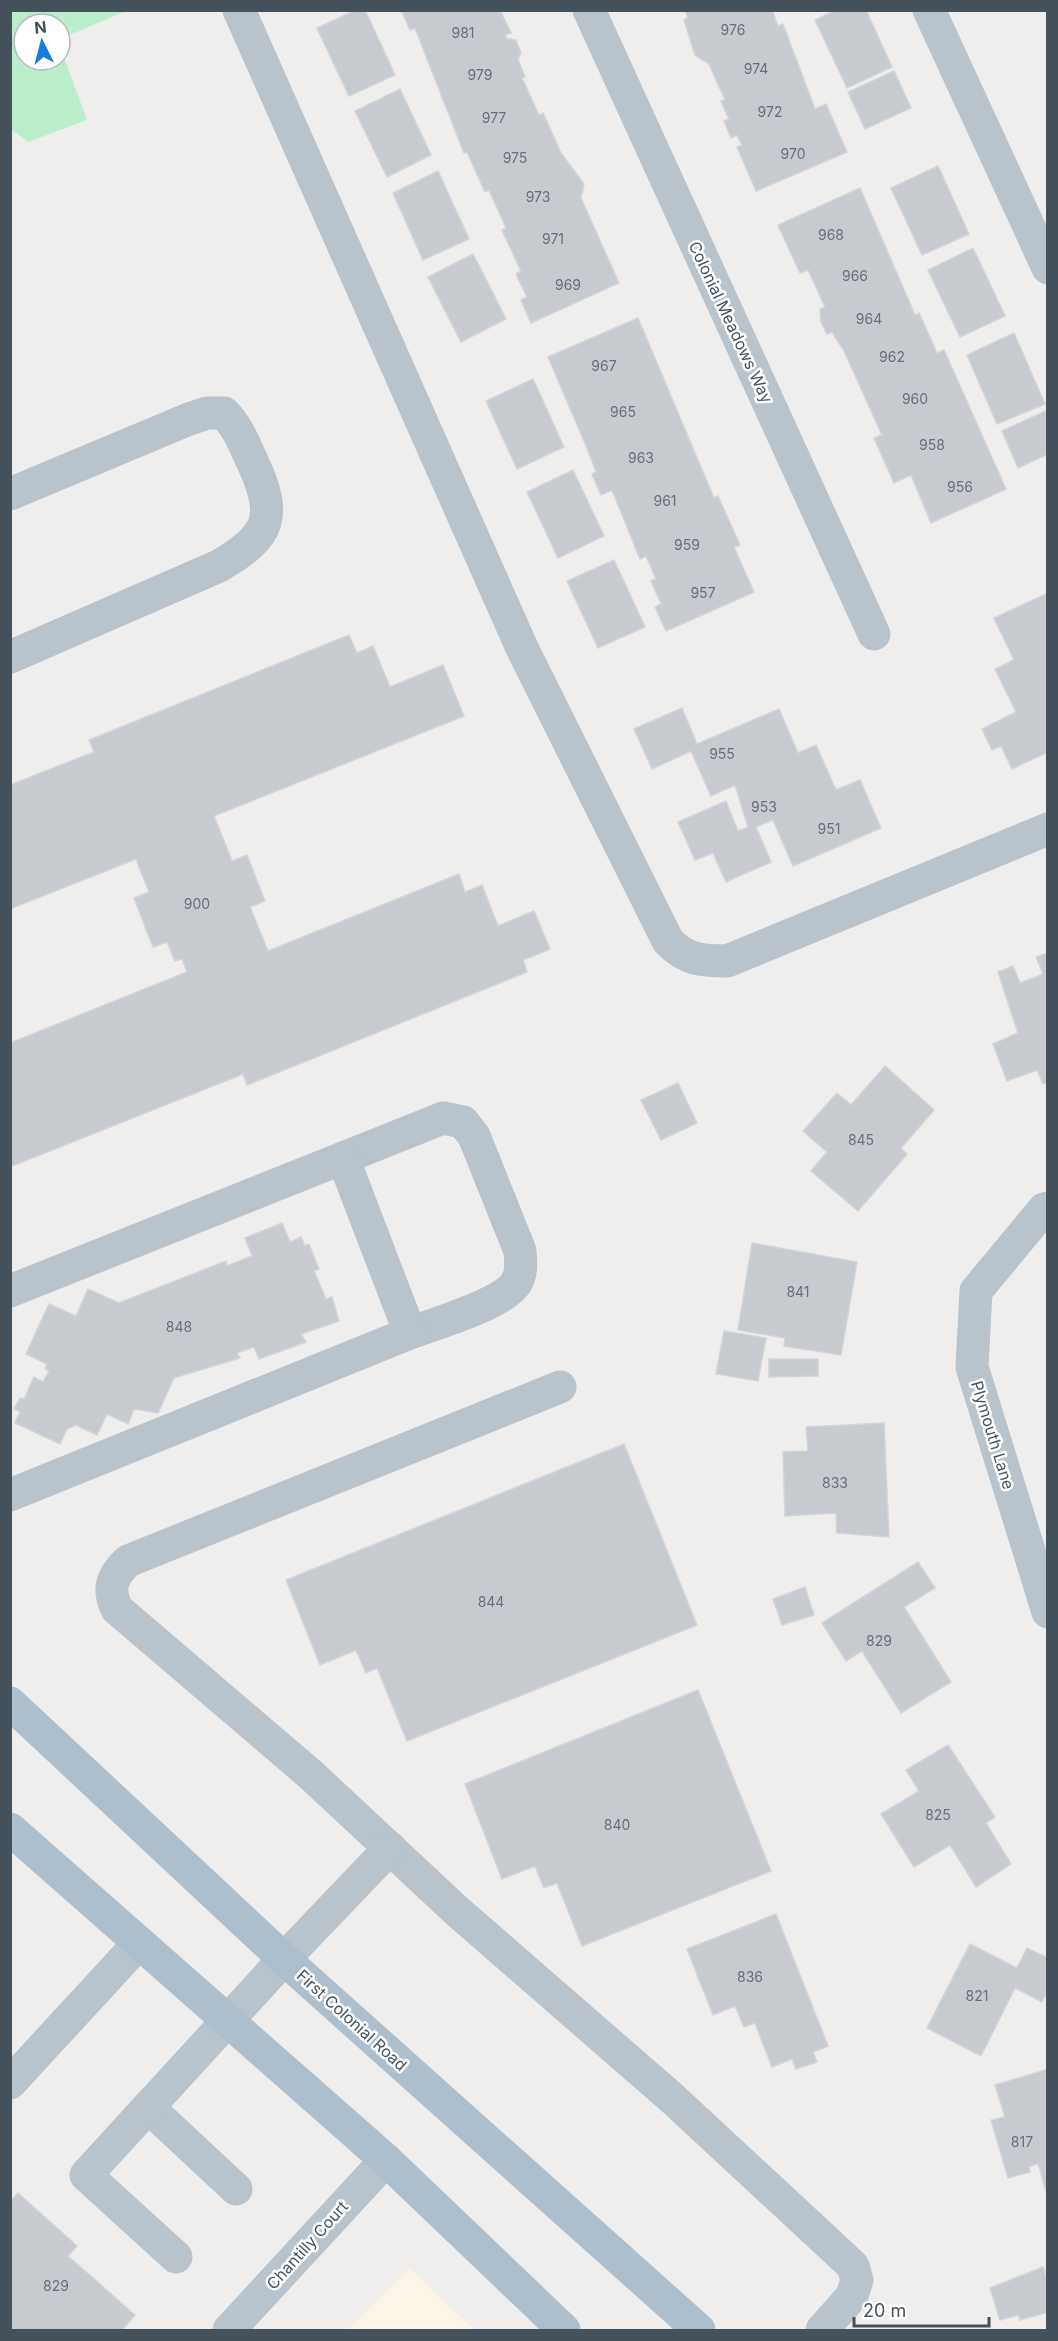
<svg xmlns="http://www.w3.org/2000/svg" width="1058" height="2341" viewBox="0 0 1058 2341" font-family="Inter,sans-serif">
  <rect width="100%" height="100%" fill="#f0eded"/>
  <path fill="#fcf4e6" d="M410,2269L474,2330H348Z"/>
  <path fill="#bbefcb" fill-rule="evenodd" d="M11,10L126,11L70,35L62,52L87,120L28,142L11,129ZM24,24H60V60H24Z"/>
  <g fill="#c7cbd0" stroke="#d1d4d9" stroke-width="1.5">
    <path d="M356,10H365L395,75L349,96L317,28Z"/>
    <path d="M401,10H500L511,33L505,35L507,39L516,40L521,53L518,59L525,77L522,78L539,115L543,113L561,153L584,184L581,198L619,283L531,323L521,300L527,297L516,274L521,271L502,230L506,228L489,190L485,192L467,152L464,153L415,28L410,30Z"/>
    <path d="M685,10H772L778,26L783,24L815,109L826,104L847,152L756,191L737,147L742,145L737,135L731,138L724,121L729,119L721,101L725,100L709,64L695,55L684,20L688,18Z"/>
    <path d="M836,10H866L892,67L847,88L815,20Z"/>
    <path d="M894,71L911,108L865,129L848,92Z"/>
    <path d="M400,89L431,155L387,177L355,111Z"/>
    <path d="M938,166L969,234L922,255L891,188Z"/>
    <path d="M438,171L469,239L423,260L393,193Z"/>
    <path d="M860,188L915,315L919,313L937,353L944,350L1006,489L931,523L911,475L894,483L874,438L882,435L844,351L832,332L827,334L821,322L820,309L825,307L808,270L800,273L778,225Z"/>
    <path d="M973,248L1005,316L960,337L928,270Z"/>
    <path d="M473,254L506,319L461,342L428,277Z"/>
    <path d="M638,318L714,498L718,496L740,545L734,547L754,592L666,631L655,607L661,604L651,581L656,579L646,556L640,559L612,490L601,495L592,474L596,472L587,448L548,357Z"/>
    <path d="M1014,333L1045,404L997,424L967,355Z"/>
    <path d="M533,379L564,447L517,469L486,401Z"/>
    <path d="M1048,410V454L1018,468L1002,431Z"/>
    <path d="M573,470L604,536L558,558L527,492Z"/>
    <path d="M614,560L645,627L598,648L567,581Z"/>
    <path d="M1048,593V752L1012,769L1001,746L992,750L982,729L1016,712L995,669L1014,660L994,618Z"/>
    <path d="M349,635L357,653L373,646L390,687L443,665L464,716L214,816L232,861L247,855L265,901L250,907L268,951L459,874L465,892L482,885L498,926L534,911L550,949L523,960L527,972L247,1085L243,1074L10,1167V1043L187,972L182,959L175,961L167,942L153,947L134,898L149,892L136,859L10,909V785L94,752L89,740Z"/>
    <path d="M682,708L697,744L779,709L798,753L816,745L836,790L860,780L881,828L793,866L773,820L756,827L771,862L726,882L713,853L695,860L678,822L726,801L738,831L748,827L735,785L711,796L691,751L652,769L634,729Z"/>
    <path d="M1048,953V1082L1043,1084L1037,1070L1007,1081L993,1044L1018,1033L998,972L1013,966L1020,983L1043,974L1036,957Z"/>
    <path d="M885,1066L934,1110L901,1148L907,1154L858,1211L811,1171L827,1152L803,1131L837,1093L851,1105Z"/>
    <path d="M678,1083L697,1123L661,1140L641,1100Z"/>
    <path d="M282,1223L290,1242L301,1237L305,1246L309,1244L319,1269L314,1271L326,1299L332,1297L339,1321L301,1334L306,1342L259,1359L254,1347L237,1353L240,1358L174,1378L158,1413L134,1409L128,1424L107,1414L97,1435L76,1425L67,1429L60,1444L15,1423L20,1412L14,1409L20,1398L24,1399L34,1377L43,1382L49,1371L45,1369L47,1364L26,1354L49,1304L76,1316L88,1289L119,1303L226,1261L227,1266L252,1256L245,1238Z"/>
    <path d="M752,1243L857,1262L841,1355L784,1346L785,1338L738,1330Z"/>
    <path d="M724,1331L766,1338L758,1381L716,1374Z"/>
    <path d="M769,1359H818V1376L769,1377Z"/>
    <path d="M884,1423L889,1537L837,1533L836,1513L785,1516L783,1452L808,1451L806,1427Z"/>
    <path d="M624,1444L697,1625L407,1741L377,1668L366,1673L356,1650L320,1665L286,1580Z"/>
    <path d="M918,1562L935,1588L904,1607L951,1682L901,1713L862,1651L846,1661L822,1623Z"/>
    <path d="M805,1587L814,1615L782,1625L773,1599Z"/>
    <path d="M698,1690L771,1871L582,1946L557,1883L544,1888L535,1866L502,1879L465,1784Z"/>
    <path d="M948,1745L995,1817L986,1823L1011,1864L976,1887L950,1845L914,1867L881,1814L919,1791L906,1770Z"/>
    <path d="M776,1914L828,2046L813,2052L817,2062L796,2069L792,2059L772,2067L755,2023L744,2027L735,2006L713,2015L687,1949Z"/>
    <path d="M970,1944L1017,1968L1027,1948L1048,1958V1990L1042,2002L1015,1988L981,2056L927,2028Z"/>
    <path d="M1048,2069V2195H1047L1038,2163L1029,2167L1030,2172L1008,2178L991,2120L1005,2117L995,2085Z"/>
    <path d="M18,2193L77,2246L68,2256L135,2315L122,2330H10V2202Z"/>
    <path d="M1043,2267L1048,2282V2312L1020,2320L1018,2315L1000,2320L990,2288Z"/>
  </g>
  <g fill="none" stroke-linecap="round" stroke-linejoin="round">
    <g stroke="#b9c3cb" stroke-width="33">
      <path d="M239,10L522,648L668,941C686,960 702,961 727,961L1048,829"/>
      <path d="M589,10L874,634"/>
      <path d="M929,10L1048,268"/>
      <path d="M10,494L189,419L207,413H224C238,427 244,444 252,461C278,516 271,536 219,566L10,657"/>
      <path d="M343,1158L443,1118L463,1122L474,1136L520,1251C521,1263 522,1273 516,1283C503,1304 434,1324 410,1333"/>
      <path d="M1048,1208L1044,1209L976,1291L972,1367L1048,1612"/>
      <path d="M10,1291L343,1158L410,1333L10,1495"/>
      <path d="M560,1387L128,1561C112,1576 107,1589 117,1609L310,1774L458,1912L673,2099L853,2266L857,2280L852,2296L822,2330"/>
      <path d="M10,2083L139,1943"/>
      <path d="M148,2107L236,2189"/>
      <path d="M176,2257L86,2175L284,1959L390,1848"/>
      <path d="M229,2330L386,2160"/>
    </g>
    <g stroke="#adbfcd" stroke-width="33">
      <path d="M10,1703L284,1959L699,2330"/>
      <path d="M10,1829L386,2160L564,2330"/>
    </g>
  </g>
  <g text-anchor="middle" stroke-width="5" stroke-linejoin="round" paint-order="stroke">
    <g font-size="14" fill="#667078">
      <text x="733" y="35">976</text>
      <text x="463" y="38">981</text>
      <text x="756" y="74">974</text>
      <text x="480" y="80">979</text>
      <text x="770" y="117">972</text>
      <text x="494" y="123">977</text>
      <text x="793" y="159">970</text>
      <text x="515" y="163">975</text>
      <text x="538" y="202">973</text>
      <text x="831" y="240">968</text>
      <text x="553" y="244">971</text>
      <text x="855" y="281">966</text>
      <text x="568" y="290">969</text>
      <text x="869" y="324">964</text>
      <text x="892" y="362">962</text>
      <text x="604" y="371">967</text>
      <text x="915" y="404">960</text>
      <text x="623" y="417">965</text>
      <text x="932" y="450">958</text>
      <text x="641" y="463">963</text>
      <text x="960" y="492">956</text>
      <text x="665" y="506">961</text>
      <text x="687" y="550">959</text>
      <text x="703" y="598">957</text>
      <text x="722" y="759">955</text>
      <text x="764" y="812">953</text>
      <text x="829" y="834">951</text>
      <text x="197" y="909">900</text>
      <text x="861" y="1145">845</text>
      <text x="798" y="1297">841</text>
      <text x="179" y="1332">848</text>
      <text x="835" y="1488">833</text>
      <text x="491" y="1607">844</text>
      <text x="879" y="1646">829</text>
      <text x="938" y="1820">825</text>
      <text x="617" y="1830">840</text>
      <text x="750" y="1982">836</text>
      <text x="977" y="2001">821</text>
      <text x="1022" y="2147">817</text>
      <text x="56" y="2291">829</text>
    </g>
    <g font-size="16" fill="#46525b" stroke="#fff">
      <text transform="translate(731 322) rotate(65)" y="6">Colonial Meadows Way</text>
      <text transform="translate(993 1435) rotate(73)" y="6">Plymouth Lane</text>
      <text transform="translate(352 2020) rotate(42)" y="6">First Colonial Road</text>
      <text transform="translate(307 2245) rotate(-48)" y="6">Chantilly Court</text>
    </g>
  </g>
  <rect width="1058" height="2341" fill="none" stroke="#46525b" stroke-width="24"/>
  <g transform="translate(42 42) rotate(354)"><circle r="28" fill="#ffffff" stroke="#b5babd" stroke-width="1.5"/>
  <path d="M0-4.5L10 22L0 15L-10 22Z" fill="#187cdf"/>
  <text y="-9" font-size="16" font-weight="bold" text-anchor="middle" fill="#46525b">N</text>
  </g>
  <path d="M854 2317v9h135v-9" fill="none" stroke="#46525b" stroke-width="3"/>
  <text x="863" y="2317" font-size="18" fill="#46525b" stroke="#ffffff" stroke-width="4.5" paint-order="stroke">20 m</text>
</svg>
